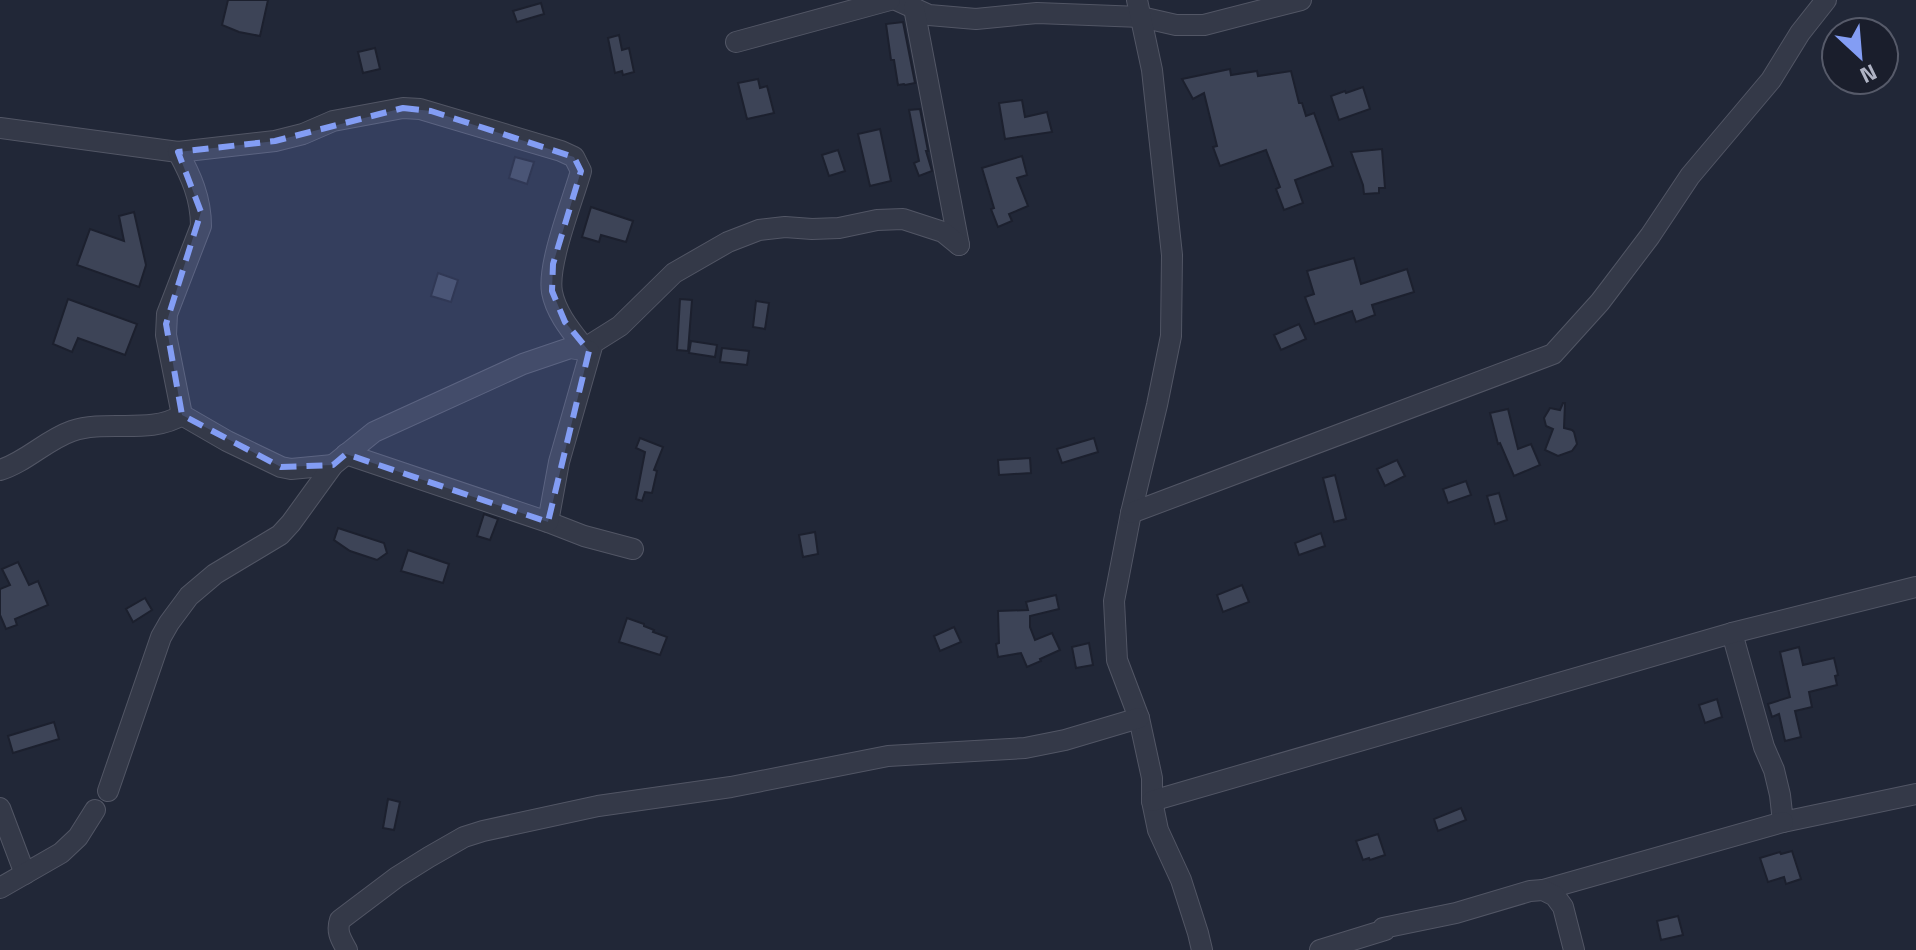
<svg xmlns="http://www.w3.org/2000/svg" width="1916" height="950" viewBox="0 0 1916 950" font-family="'Titillium Web',sans-serif">
  <rect width="100%" height="100%" fill="#212737"/>
  <g fill="#3d4457" stroke="#1c202e" stroke-width="2">
    <path d="M228,0H268L260,36L239,32L222,25Z"/>
    <path d="M541,3L544,14L517,22L513,11Z"/>
    <path d="M903,22L915,83L905,85L904,84L898,85L894,60H891L886,24Z"/>
    <path d="M619,35L622,50L629,48L634,72L623,75L622,71L615,73L608,38Z"/>
    <path d="M375,48L380,69L363,73L358,52Z"/>
    <path d="M1230,69L1231,75L1257,71L1258,76L1291,71L1299,103H1302L1306,116L1314,113L1333,166L1295,180L1303,203L1284,210L1276,189L1280,187L1266,150L1220,166L1213,147L1217,146L1204,93L1193,99L1182,79Z"/>
    <path d="M758,79L760,88L767,86L774,113L747,119L738,83Z"/>
    <path d="M1363,87L1370,109L1339,120L1331,96L1345,91L1346,93Z"/>
    <path d="M1022,100L1025,117L1047,112L1052,132L1005,139L999,103Z"/>
    <path d="M920,109L928,151H926L932,171L919,176L914,163L919,161L909,110Z"/>
    <path d="M880,129L891,181L870,186L858,134Z"/>
    <path d="M1382,149L1385,188H1379V193L1364,194L1363,185L1351,152Z"/>
    <path d="M838,150L845,171L829,176L822,155Z"/>
    <path d="M1022,156L1027,175L1017,178L1028,206L1009,214L1012,221L998,227L991,209L994,208L982,168Z"/>
    <path d="M515,157L534,162L527,184L509,178Z"/>
    <path d="M591,207L633,221L626,242L601,235L599,242L582,237Z"/>
    <path d="M134,212L146,265L139,287L77,265L90,229L124,241L119,216Z"/>
    <path d="M1354,258L1361,284L1407,269L1414,292L1372,305L1375,315L1356,322L1352,311L1315,324L1305,297L1314,294L1307,271Z"/>
    <path d="M438,273L458,280L451,302L431,296Z"/>
    <path d="M68,299L137,324L125,355L78,338L72,352L53,344Z"/>
    <path d="M680,299L692,300L688,351L677,350Z"/>
    <path d="M756,301L769,303L765,329L753,327Z"/>
    <path d="M1299,324L1306,339L1281,350L1274,335Z"/>
    <path d="M691,341L717,345L715,357L689,353Z"/>
    <path d="M722,348L749,351L747,365L720,362Z"/>
    <path d="M1563,403H1565L1564,428L1572,430L1574,432L1577,444L1572,451L1558,456L1545,450L1553,429L1546,426L1544,418L1550,408L1560,410Z"/>
    <path d="M1508,409L1518,449L1531,444L1540,465L1514,476L1500,443L1498,444L1490,413Z"/>
    <path d="M640,438L663,447L654,470L657,471L652,493L645,492L642,501L636,499L645,452L636,448Z"/>
    <path d="M1094,438L1098,452L1062,463L1057,449Z"/>
    <path d="M1030,458L1031,473L999,475L998,460Z"/>
    <path d="M1397,460L1405,476L1385,486L1377,469Z"/>
    <path d="M1335,475L1346,519L1334,522L1323,478Z"/>
    <path d="M1466,481L1471,495L1448,503L1443,489Z"/>
    <path d="M1499,493L1507,520L1495,524L1487,496Z"/>
    <path d="M484,514L498,519L490,540L477,536Z"/>
    <path d="M338,528L384,543L387,553L377,560L350,551L334,540Z"/>
    <path d="M815,532L818,554L803,557L799,535Z"/>
    <path d="M1321,533L1325,546L1299,555L1295,543Z"/>
    <path d="M408,550L449,564L443,583L401,571Z"/>
    <path d="M18,562L29,585L38,581L48,605L15,619L17,625L6,629L0,615V589L10,585L2,569Z"/>
    <path d="M1242,585L1249,602L1223,612L1217,595Z"/>
    <path d="M1056,595L1059,609L1030,616V627L1035,640L1052,633L1060,650L1040,659L1041,661L1027,667L1021,653L998,657L996,644L999,643L998,611L1028,610L1026,602Z"/>
    <path d="M145,598L152,610L133,622L126,609Z"/>
    <path d="M627,618L644,624V626L654,630L653,632L667,637L660,655L619,642Z"/>
    <path d="M954,627L961,642L940,651L934,636Z"/>
    <path d="M1089,643L1093,665L1076,668L1072,647Z"/>
    <path d="M1799,647L1803,665L1834,658L1838,675L1835,676L1837,685L1809,692L1812,707L1795,711L1801,737L1785,741L1779,714L1772,717L1768,704L1790,697L1780,652Z"/>
    <path d="M1717,699L1722,717L1705,723L1699,705Z"/>
    <path d="M54,722L59,739L13,753L8,736Z"/>
    <path d="M388,799L400,802L394,830L383,828Z"/>
    <path d="M1461,808L1466,820L1438,831L1434,819Z"/>
    <path d="M1378,834L1385,855L1370,860L1369,858L1363,860L1356,841Z"/>
    <path d="M1792,851L1801,879L1786,884L1784,877L1768,882L1760,858L1780,852L1781,854Z"/>
    <path d="M1678,916L1683,935L1661,940L1657,921Z"/>
  </g>
  <g fill="none" stroke-linecap="round" stroke-linejoin="round">
    <defs>
      <g id="minor">
        <path d="M896,0L929,15L976,19L1037,13L1141,17L1176,25H1204L1301,0"/>
        <path d="M1137,0L1152,70L1172,255L1171,336L1157,405L1131,513L1114,601L1117,660L1139,718L1152,778V801L1158,830L1181,880L1198,933L1202,950"/>
        <path d="M914,8L959,245"/>
        <path d="M736,42L890,0"/>
        <path d="M0,128L178,152L275,141L303,134L333,121L403,108L420,109L561,151L574,157L581,171C573,200 547,264 552,292C556,314 573,333 586,350"/>
        <path d="M178,152C191,176 201,198 201,226L167,314L166,335L182,415L227,441L281,467L291,469L333,465"/>
        <path d="M346,454L548,522L584,536L633,549"/>
        <path d="M0,470C26,462 46,440 72,431C107,419 150,435 182,415"/>
        <path d="M1131,513L1553,354L1600,302L1650,236L1690,176L1771,80L1800,33L1826,0"/>
        <path d="M548,522L559,462L593,343L620,326L674,273L728,242L759,230L785,227L812,229L839,228L877,220L903,219L943,232L959,245"/>
        <path d="M1732,633L1764,747L1774,770L1780,795L1783,822L1916,794"/>
        <path d="M108,791L161,637L169,623L189,596L215,574L280,535L291,523L333,465L374,432L523,364L570,348L589,351"/>
        <path d="M1152,801L1732,633L1916,587"/>
        <path d="M0,808L25,874"/>
        <path d="M0,888L61,853L78,837L95,810"/>
        <path d="M1543,890L1783,822"/>
        <path d="M347,950C341,939 336,932 340,920L397,877L429,857L464,837L483,831L598,806L731,787L888,756L1025,748L1065,740L1139,718"/>
        <path d="M1320,950L1385,930L1383,928L1456,913L1530,891L1543,890L1555,896L1563,907L1574,950"/>
      </g>
    </defs>
    <use href="#minor" stroke="#525665" stroke-width="22"/>
    <use href="#minor" stroke="#343948" stroke-width="20"/>
  </g>
  <path fill="#839df4" fill-opacity="0.2" stroke="#839df4" stroke-width="6" stroke-dasharray="16 10" stroke-linejoin="round" d="M403,108L431,111L574,157L581,171L553,264L552,291L565,322L589,351L548,522L346,454L333,465L281,467L182,415L166,324L201,212L178,152L275,141Z"/>
  <g transform="translate(1860 56) rotate(154)"><circle r="38" fill="#1a1e2c" stroke="#565a69" stroke-width="2"/>
  <path d="M0-6L14 30L0 20L-14 30Z" fill="#839df4"/>
  <text y="-12" font-size="22" font-weight="bold" text-anchor="middle" fill="#afb3c4">N</text>
  </g>
</svg>
